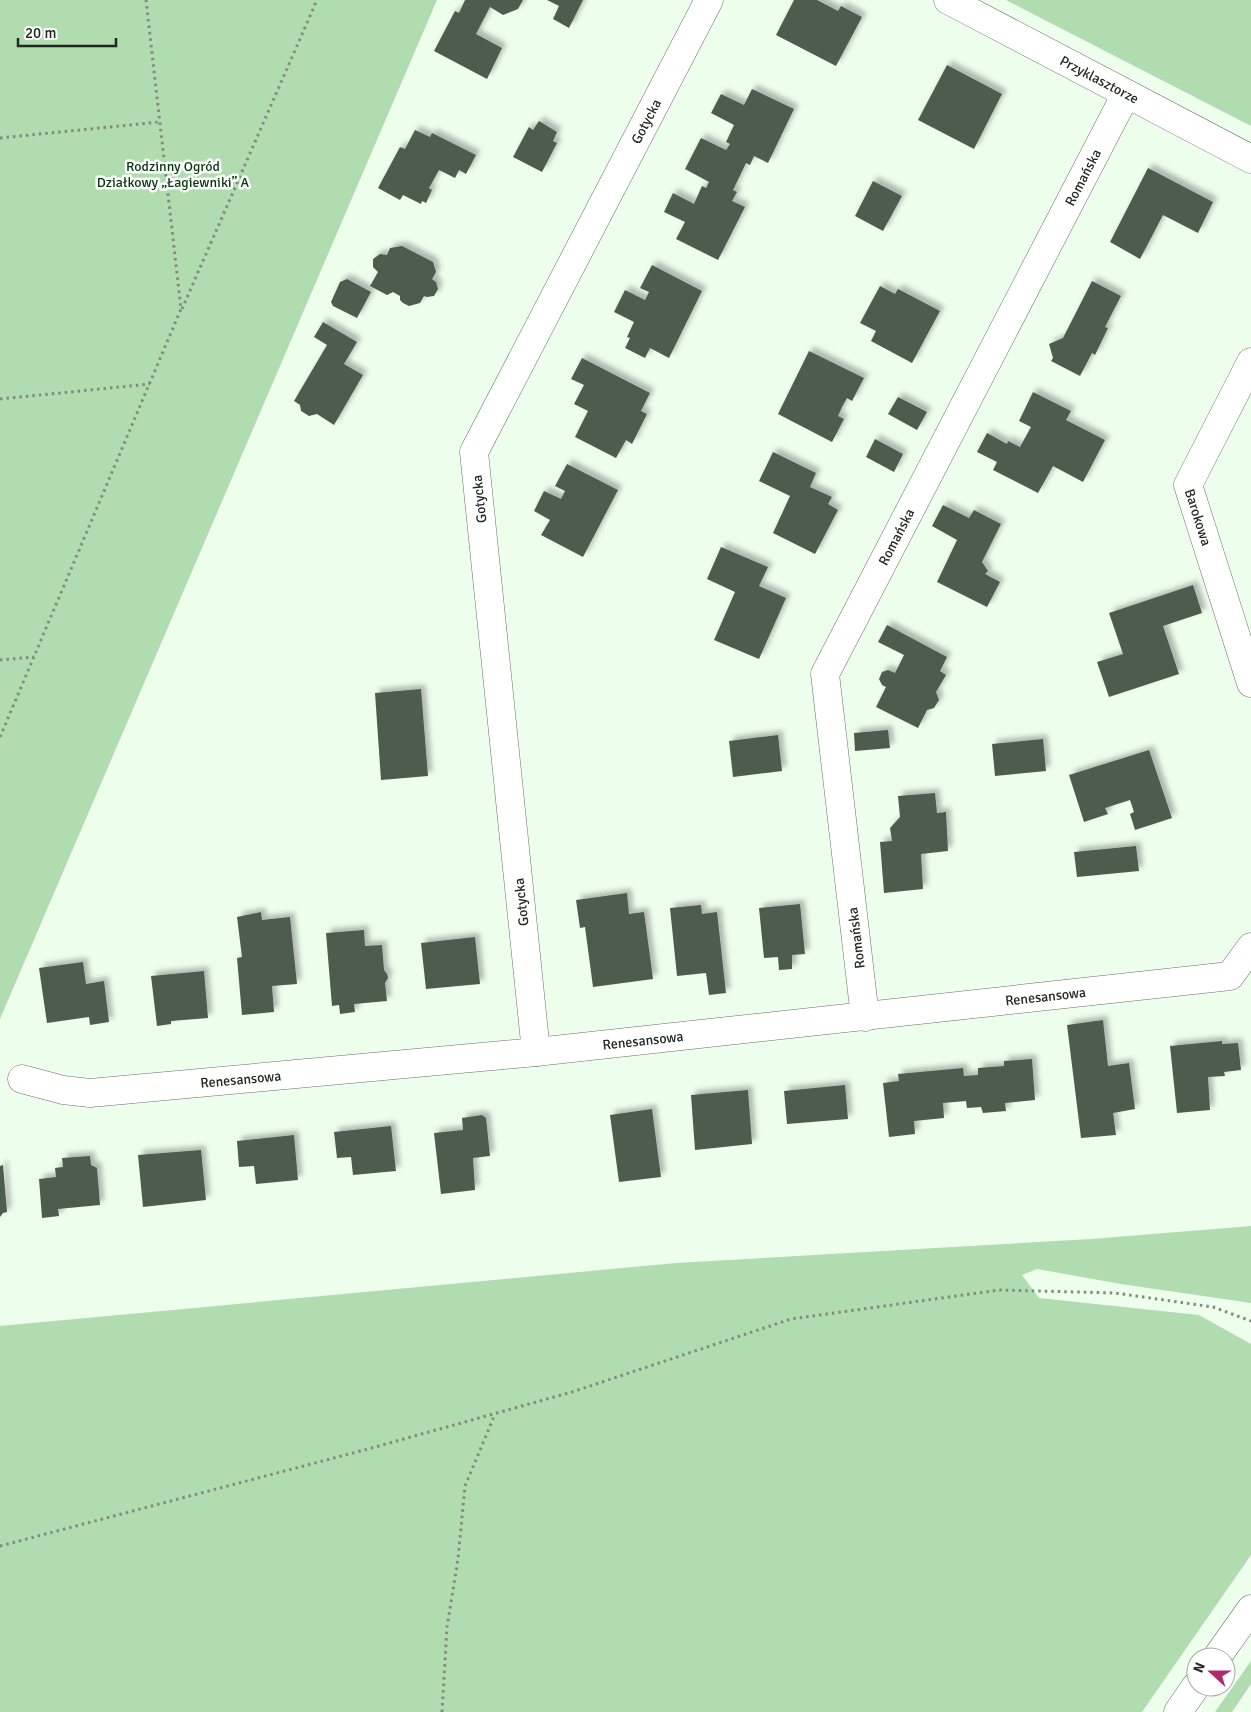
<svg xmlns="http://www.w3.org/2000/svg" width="1251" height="1712" viewBox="0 0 1251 1712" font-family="Signika,sans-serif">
  <defs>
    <filter id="shadow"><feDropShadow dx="4.5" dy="-4.5" stdDeviation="2.5" flood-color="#0004"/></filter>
  </defs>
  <rect width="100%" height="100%" fill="#eefeed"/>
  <g fill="#b0dcaf">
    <path d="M0,0H437L0,1019Z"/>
    <path d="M1006,0H1251V126Z"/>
    <path d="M1251,1226V1303L1121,1284L1037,1269L1022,1275L1039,1298L1199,1315L1251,1344V1555L1142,1712H0V1326L676,1263L1091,1239Z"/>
    <path d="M1251,1661V1684L1232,1712H1215Z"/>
  </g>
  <g fill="#4e5b4e" filter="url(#shadow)">
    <path d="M465,0H523L518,9L503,15L490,7L476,34L502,48L487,79L434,51L455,11L459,13Z"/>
    <path d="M547,0H583L569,28L553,19L559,6Z"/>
    <path d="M794,0H817L838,11L841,6L862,17L836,66L776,35Z"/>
    <path d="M947,65L1002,94L974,149L918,120Z"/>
    <path d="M752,89L794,109L768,163L754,156L750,165L746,163L733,190L737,192L732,201L745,207L718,260L676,239L685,222L664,212L673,193L694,204L702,186L706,188L709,182L685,169L701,138L726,150L730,144L726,142L734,125L711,113L721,94L744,105Z"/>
    <path d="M539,121L557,132L553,141L557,143L542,172L513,157L529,127L533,130Z"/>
    <path d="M415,130L430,137L432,133L476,155L466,174L459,170L455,178L439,170L429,188L432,190L426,203L422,201L421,204L403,195L400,200L378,188L400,147L405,149Z"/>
    <path d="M1148,168L1213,202L1198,233L1163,215L1140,259L1110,242Z"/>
    <path d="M873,181L902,196L883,231L855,216Z"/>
    <path d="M402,246L433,262L436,272L432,279L436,282L438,289L434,296L427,297L424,296L420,303L409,306L403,303L400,300V296L393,292L387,295L370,286L378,272L373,267V259L380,254L387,255L390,248Z"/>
    <path d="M652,265L702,291L669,358L650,348L645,358L625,348L630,338L627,337L634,322L614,312L625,290L645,300L649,292L640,288Z"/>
    <path d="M347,279L371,292L357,318L333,306L331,302L340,282Z"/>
    <path d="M1092,281L1121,296L1105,327L1108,328L1095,355L1092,353L1080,376L1051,361L1053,358L1049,344L1063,338Z"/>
    <path d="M880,286L895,294L898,289L940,311L912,363L871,341L876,331L860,323Z"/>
    <path d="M323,322L357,342L344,364L363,375L334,425L317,414L309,416L301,411L300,405L294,401L327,345L314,337Z"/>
    <path d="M809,351L864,378L852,401L847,398L842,407L838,416L844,419L832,442L778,414Z"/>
    <path d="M582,358L650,393L641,411L647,414L632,444L626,440L616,458L575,437L588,411L574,404L584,385L571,379Z"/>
    <path d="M1033,392L1071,411L1066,420L1105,440L1083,482L1053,466L1038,493L993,470L997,462L977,452L987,433L1007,444L1008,441L1020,447L1031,427L1019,421Z"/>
    <path d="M898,397L927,412L917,430L888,414Z"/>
    <path d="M875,439L903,454L894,472L866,457Z"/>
    <path d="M773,452L816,473L810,487L832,497L828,504L838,510L815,554L773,533L790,496L759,481Z"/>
    <path d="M567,464L618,490L583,557L541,535L550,520L534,511L544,491L561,499L565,491L555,486Z"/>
    <path d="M943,505L969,518L974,510L1001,524L982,562L988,571L985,574L1000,582L987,607L937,582L957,540L932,526Z"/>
    <path d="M721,547L768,567L759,586L786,598L759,659L714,640L735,592L707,579Z"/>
    <path d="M1193,585L1202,613L1163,626L1179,674L1109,697L1097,662L1123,654L1109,613Z"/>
    <path d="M887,625L947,657L940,671L946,675L936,692L939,700L934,708L927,710L918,728L876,707L886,687L882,685L879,679L882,672L888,670L895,673L904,655L878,642Z"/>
    <path d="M421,689L428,776L381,780L375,693Z"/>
    <path d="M888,730L890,748L855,751L854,733Z"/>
    <path d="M778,735L782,771L733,777L729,741Z"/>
    <path d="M1043,739L1046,771L995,776L992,744Z"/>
    <path d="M1149,750L1172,818L1135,830L1130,814L1134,812L1130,800L1105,808L1108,814L1084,822L1069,775Z"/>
    <path d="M935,793L937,813L946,812L948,851L921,854L923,889L884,893L880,842L892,841L890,828L900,817L898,796Z"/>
    <path d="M1136,846L1139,871L1077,877L1074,852Z"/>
    <path d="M627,893L629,914L644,912L653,979L593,987L585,927L580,928L576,900Z"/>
    <path d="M800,904L805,954L792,955V969L779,970L778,957L764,958L759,908Z"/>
    <path d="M701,905L702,914L717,912L726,993L709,995L706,973L677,976L670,908Z"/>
    <path d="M261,912L262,920L290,917L297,984L272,986L274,1012L242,1015L237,958L242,957L237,917Z"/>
    <path d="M364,930L365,946L382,945L384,970L387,974L388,978L385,983L387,1001L354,1004L355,1012L340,1014L339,1005L332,1006L326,933Z"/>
    <path d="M475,937L480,984L426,989L421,943Z"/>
    <path d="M83,962L86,984L104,981L109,1022L90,1025L89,1017L47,1023L39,968Z"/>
    <path d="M204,971L208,1018L171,1021V1024L157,1026L151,976Z"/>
    <path d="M1103,1020L1108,1066L1129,1063L1135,1109L1113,1113L1116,1135L1081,1138L1067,1025Z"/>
    <path d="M1222,1041V1044L1238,1043L1241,1070L1224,1072L1225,1076L1208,1077L1210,1110L1177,1113L1170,1046Z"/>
    <path d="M1032,1059L1035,1100L1005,1103L1006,1111L983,1113L981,1107L967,1108L966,1101L943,1103L944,1118L914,1121L915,1134L889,1137L883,1083L899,1081L898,1074L963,1068L964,1076L978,1075V1068L1004,1066V1061Z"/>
    <path d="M845,1085L848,1119L787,1124L784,1091Z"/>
    <path d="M748,1090L752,1144L695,1150L691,1095Z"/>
    <path d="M652,1109L661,1177L619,1182L610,1115Z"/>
    <path d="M482,1115L486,1118L490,1156L473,1158L475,1190L441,1194L434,1133L463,1130L462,1118Z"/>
    <path d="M391,1126L396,1171L353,1175L351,1157L337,1158L334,1132Z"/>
    <path d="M294,1135L298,1180L256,1184L254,1166L239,1167L237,1141Z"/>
    <path d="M201,1150L206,1200L143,1207L138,1155Z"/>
    <path d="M90,1156L91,1165L97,1168L100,1205L58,1209L59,1216L42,1218L39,1179L56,1177L55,1168L63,1167L62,1158Z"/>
    <path d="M3,1165L7,1212L3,1213L0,1217V1166Z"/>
  </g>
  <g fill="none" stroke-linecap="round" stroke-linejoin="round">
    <defs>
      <g id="minor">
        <path id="s1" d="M948,0L1251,159"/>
        <path id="s2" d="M1251,362L1188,485L1251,683"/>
        <path id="s3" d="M865,1017L825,674L1126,94"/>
        <path id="s4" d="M536,1052L474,452L709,0"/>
        <path id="s5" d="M22,1079L63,1090L90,1093L536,1052L1230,976L1251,947"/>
      </g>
      <g id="tertiary">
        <path d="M1217,1657L1251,1609"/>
        <path d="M1178,1712L1196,1686"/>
      </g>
    </defs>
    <use href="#minor" stroke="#657365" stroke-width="29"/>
    <use href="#tertiary" stroke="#657365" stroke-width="29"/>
    <g stroke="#818c81" stroke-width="3" stroke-dasharray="2.5 4" stroke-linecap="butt">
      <path d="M0,138L159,122"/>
      <path d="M182,309L317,0"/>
      <path d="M0,399L150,384"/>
      <path d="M0,660L34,657"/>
      <path d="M0,737L181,309L146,0"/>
      <path d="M0,1546L368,1449L572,1392L791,1319L999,1290L1115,1293L1213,1307L1251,1321"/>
      <path d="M442,1712L447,1627L458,1559L465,1486L495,1414"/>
    </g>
    <use href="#minor" stroke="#fff" stroke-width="28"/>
    <use href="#tertiary" stroke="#fff" stroke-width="28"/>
  </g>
  <g text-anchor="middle" stroke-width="5" stroke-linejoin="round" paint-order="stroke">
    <g font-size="14" fill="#222822" stroke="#fff">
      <text dy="5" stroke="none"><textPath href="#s1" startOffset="171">Przyklasztorze</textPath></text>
      <text dy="5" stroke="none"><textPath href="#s4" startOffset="976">Gotycka</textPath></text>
      <text dy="5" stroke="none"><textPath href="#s3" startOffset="905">Romańska</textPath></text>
      <text transform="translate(479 499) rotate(-96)" y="5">Gotycka</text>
      <text dy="5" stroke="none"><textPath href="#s2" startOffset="172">Barokowa</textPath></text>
      <text dy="5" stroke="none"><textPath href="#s3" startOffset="500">Romańska</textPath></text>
      <text transform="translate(521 902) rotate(-96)" y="5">Gotycka</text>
      <text transform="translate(856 938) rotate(-97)" y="5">Romańska</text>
      <text dy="5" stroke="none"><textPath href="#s5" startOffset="1030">Renesansowa</textPath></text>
      <text dy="5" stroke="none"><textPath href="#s5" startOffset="625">Renesansowa</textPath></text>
      <text dy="5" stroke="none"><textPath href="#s5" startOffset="221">Renesansowa</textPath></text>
    </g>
    <g font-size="14" fill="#06380b" stroke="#fff">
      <text x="173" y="171">Rodzinny Ogród<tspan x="173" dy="16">Działkowy „Łagiewniki” A</tspan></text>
    </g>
  </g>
  <g transform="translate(1211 1672) rotate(291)"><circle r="24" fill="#ffffff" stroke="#a7a9a7"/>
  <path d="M0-4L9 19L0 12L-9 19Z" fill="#af296e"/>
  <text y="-8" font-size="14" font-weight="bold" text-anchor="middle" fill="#222822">N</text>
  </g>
  <path d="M18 38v8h98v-8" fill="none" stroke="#222822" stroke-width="2.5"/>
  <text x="25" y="38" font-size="15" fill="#222822" stroke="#ffffff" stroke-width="4" paint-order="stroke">20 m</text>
</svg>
